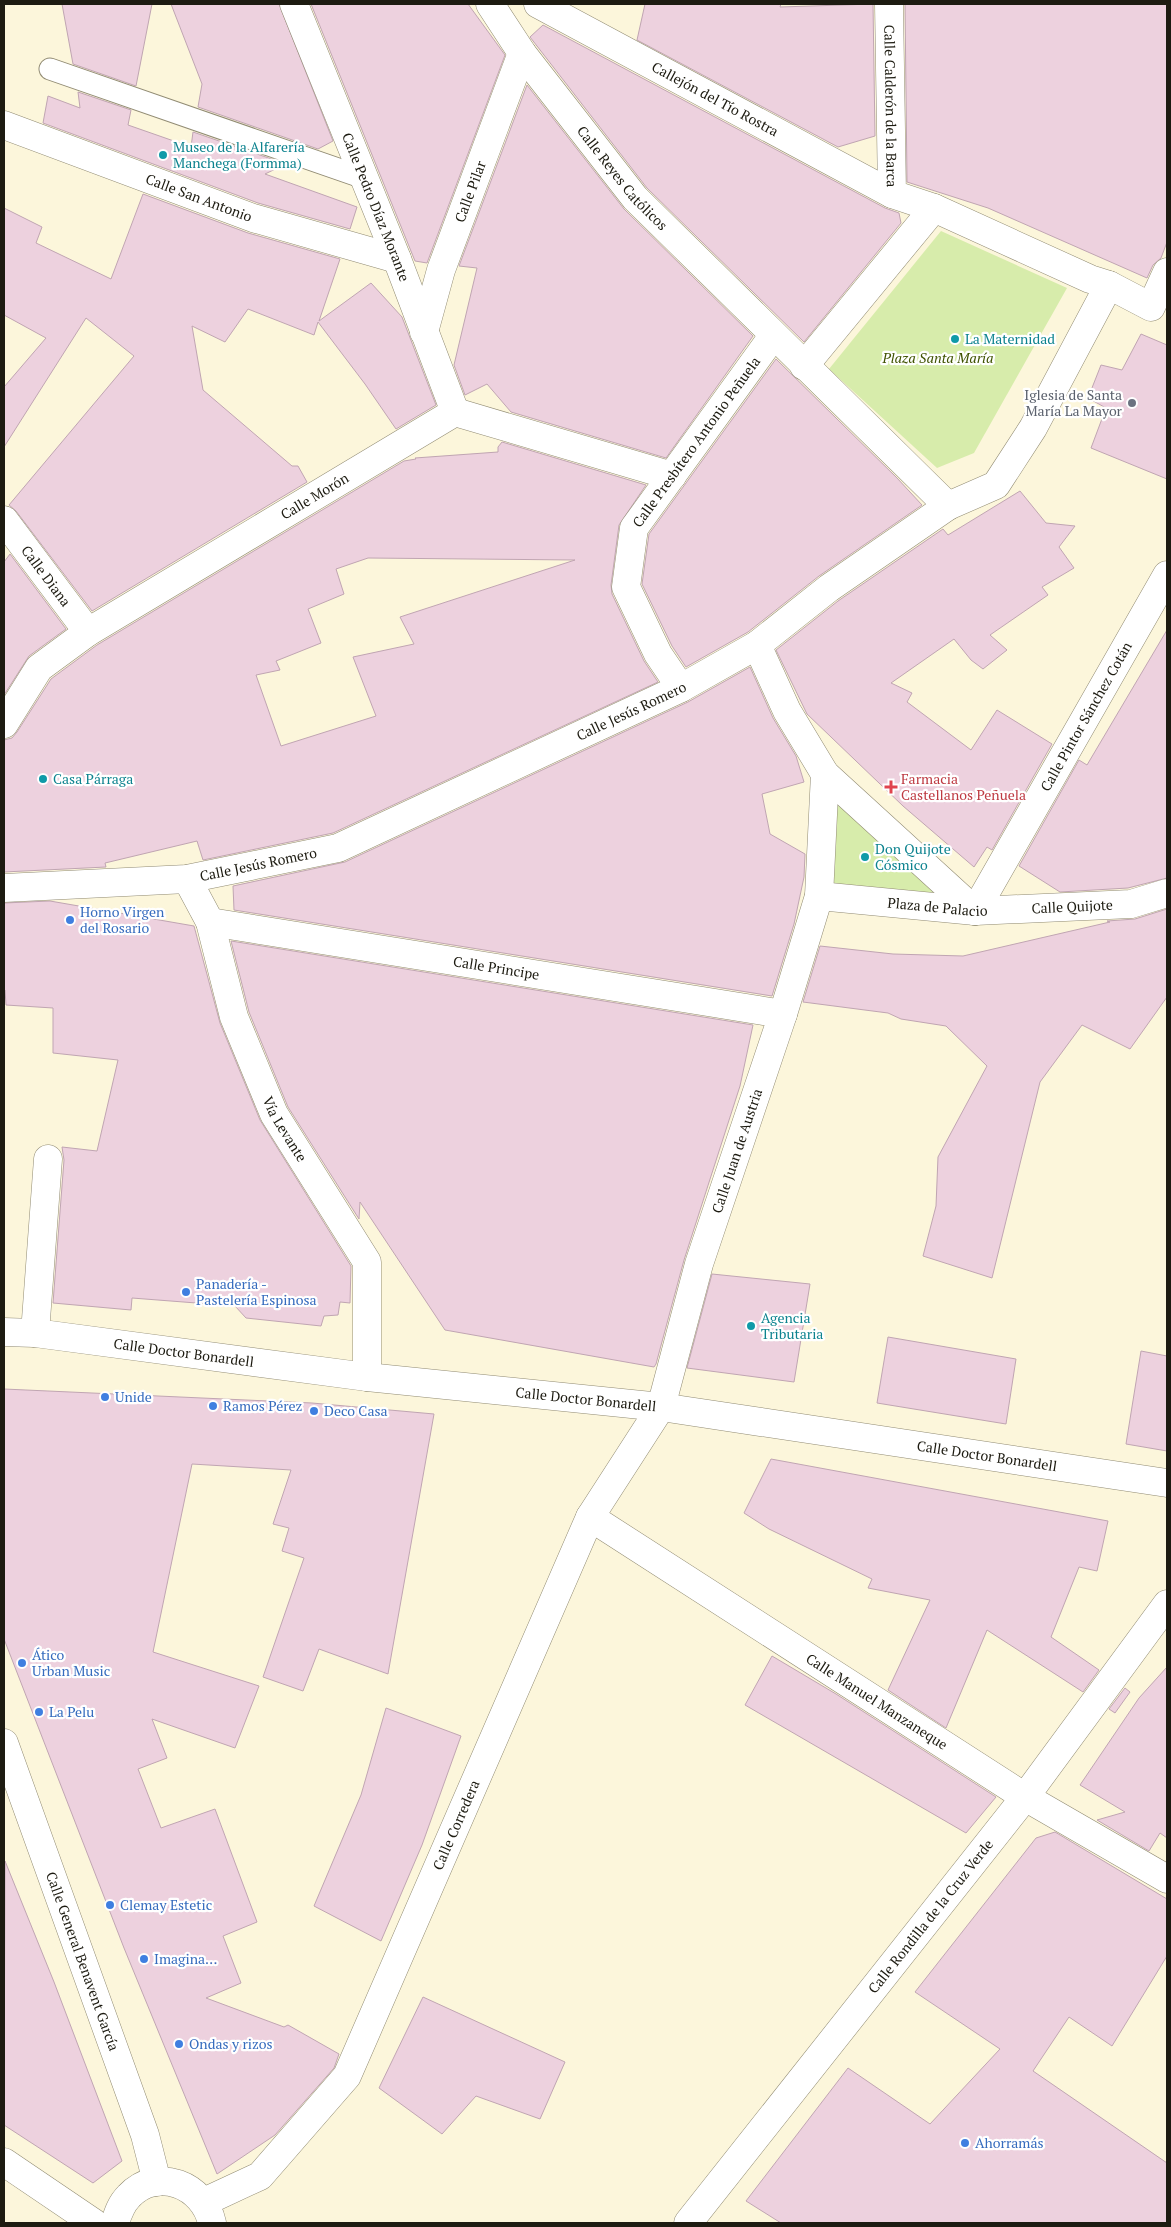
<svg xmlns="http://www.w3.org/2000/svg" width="1171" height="2227" viewBox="0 0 1171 2227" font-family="'PT Serif',serif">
  <rect width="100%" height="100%" fill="#fcf6db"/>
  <g fill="#d7ecab">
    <path d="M941,231L1067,288L974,453L937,468L829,369Z"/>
    <path d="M825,774L975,911L819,896Z"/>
  </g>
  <g fill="#edd1de" stroke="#c0a5b2" fill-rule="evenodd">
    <path d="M62,4H152L136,86L73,64Z"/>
    <path d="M171,4H279L333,141L318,149L198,107L202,84Z"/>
    <path d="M311,4H468L505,55L427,263L415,261Z"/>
    <path d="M645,4H781L780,7L873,4L875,136L838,147L637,40Z"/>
    <path d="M905,4H1167V242L1161,258L1153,265L1147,278L988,208L907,182Z"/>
    <path d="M543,25L885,208L899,213L901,223L804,342L647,188L530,37Z"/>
    <path d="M527,85L624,209L753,336L666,458L511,412L487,384L465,395L454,365L477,268L459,266Z"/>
    <path d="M78,92L131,110L128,125L191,147L193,132L286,164L265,174L357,207L350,229L258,203L43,123L48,96L80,108Z"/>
    <path d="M143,194L248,233L340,259L319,321L371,283L402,317L436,405L396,429L365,384L318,322L314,335L248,309L225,342L192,326L203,390L292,466H298L307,482L92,611L16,511L9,505L134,356L86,318L4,447V387L46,338L4,315V208L42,227L36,243L111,279Z"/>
    <path d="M1141,334L1167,345V479L1091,448L1106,408L1088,398L1101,365L1122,370Z"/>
    <path d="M776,359L897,478L922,505L819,576L748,632L686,667L672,646L642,584L649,534Z"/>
    <path d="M502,442L646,485L619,525L611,585L612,594L644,661L658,682L333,833L203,860L197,841L105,863L106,867L4,872V740L12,738L17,732L51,679L97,645L404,461L416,459L415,458L498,452V447ZM368,558L575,560L400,617L414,644L353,657L376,716L281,746L256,675L280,670L276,661L321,643L308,609L344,594L336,569Z"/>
    <path d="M1020,491L1046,523L1075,526L1059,547L1074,568L1042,587L1048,595L990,635L1007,650L983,669L971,660L954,639L891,683L912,693L907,702L971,750L997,710L1052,744L992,850L987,847L974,867L903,806L807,714L776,650L838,601L943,529L948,535Z"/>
    <path d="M10,554L66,629L29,656L4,695V562Z"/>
    <path d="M1167,630V878L1128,888L1060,892L1019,866L1079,760L1087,765Z"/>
    <path d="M750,667L773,718L796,756L804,782L762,794L770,834L805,854L804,877L794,924L772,996L234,910L233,886L345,862L688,702Z"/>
    <path d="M50,901L194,926L220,1023L260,1120L351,1266L350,1303L340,1302L338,1315L324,1316L321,1326L246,1318L235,1306L132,1298L131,1310L53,1303L64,1160L62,1147L97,1151L118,1060L53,1053V1008L6,1005L5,990H4V903Z"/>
    <path d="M1167,909V997L1130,1049L1082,1025L1040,1082L992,1278L923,1256L936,1206L938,1157L987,1066L946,1026L901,1019L888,1013L803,1002L820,946L893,954L963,956L1110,922L1107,921L1135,919Z"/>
    <path d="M231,941L753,1025L740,1086L684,1260L656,1364L654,1367L445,1330L360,1202L359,1219L288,1107L249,1012Z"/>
    <path d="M712,1274L810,1284L794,1382L687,1368Z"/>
    <path d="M888,1337L1016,1359L1006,1424L877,1403Z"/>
    <path d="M1141,1351L1167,1356V1451L1126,1444Z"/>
    <path d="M4,1389L312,1403L434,1414L388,1674L319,1649L303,1691L263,1677L304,1558L282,1551L289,1528L273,1524L291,1470L192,1464L153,1652L259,1686L235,1748L152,1719L167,1758L138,1769L161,1828L215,1809L257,1922L223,1936L241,1983L206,1998L284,2027L288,2025L339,2054L334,2068L275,2135L217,2174L124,1948L4,1639Z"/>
    <path d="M771,1459L1108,1521L1097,1571L1079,1567L1051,1637L1099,1670L1083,1692L987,1630L946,1728L888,1690L930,1600L868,1588L872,1579L769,1529L744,1513Z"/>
    <path d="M772,1656L836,1694L996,1797L966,1833L745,1705Z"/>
    <path d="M1167,1667V1838L1160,1833L1149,1851L1097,1820L1125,1812L1080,1785L1139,1698Z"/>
    <path d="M1125,1688L1130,1692L1115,1713L1109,1709Z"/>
    <path d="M386,1708L461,1736L422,1845L381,1941L314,1906L361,1795Z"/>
    <path d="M1055,1832L1167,1899V1956L1112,2046L1069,2017L1033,2071L1167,2163V2223H781L746,2201L848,2068L930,2124L1000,2049L915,1992L1036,1838Z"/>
    <path d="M5,1861L54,1982L122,2161L93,2183L4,2125Z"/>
    <path d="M423,1997L565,2062L540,2119L476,2096L442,2134L379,2088Z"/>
  </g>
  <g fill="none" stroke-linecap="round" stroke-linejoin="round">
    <defs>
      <path id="lane" d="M50,69L364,178"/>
      <g id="street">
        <path id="s1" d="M294,4L397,259L455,412"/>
        <path id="s2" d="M490,4L522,53L635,198L948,506"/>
        <path id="s3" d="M538,4L892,194"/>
        <path id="s4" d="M889,4L892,194L934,208"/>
        <path id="s5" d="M4,125L253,218L397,259"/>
        <path id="s6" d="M424,332L441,270L522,53"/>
        <path d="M804,366L934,208L1090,279L1109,285L1151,307L1167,272"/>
        <path id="s7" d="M4,520L88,632"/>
        <path d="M757,645L787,711L825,774L975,911"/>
        <path id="s8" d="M681,688L658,654L626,587L634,528L773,336"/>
        <path id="s9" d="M4,724L39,668L88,632L455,412L672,476"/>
        <path id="s10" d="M187,879L210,922L234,1017L274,1114L367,1262V1377"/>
        <path id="s11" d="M4,888L187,879L338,848L681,688L757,645L829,588L948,506L996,485L1033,428L1109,285"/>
        <path id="s12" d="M819,896L975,911L1131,904L1167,893"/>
        <path id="s13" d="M975,911L1167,575"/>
        <path id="s14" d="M210,922L783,1014"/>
        <path id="s15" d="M4,1332L35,1333L367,1377L661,1407L1167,1483"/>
        <path d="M35,1333L48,1159"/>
        <path id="s16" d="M590,1517L1025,1797L1167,1879"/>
        <path id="s17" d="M4,1743L145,2135L157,2182"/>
        <path d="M4,2162L94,2223"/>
        <path id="s18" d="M204,2202L260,2176L347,2076L590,1517L661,1407L699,1264L783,1014L819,896L825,774"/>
        <path d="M115,2223C118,2213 121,2204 129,2196C157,2166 204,2185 212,2223"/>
        <path id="s19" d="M688,2223L1025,1797L1167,1604"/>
      </g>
    </defs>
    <use href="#lane" stroke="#918b73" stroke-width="23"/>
    <use href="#street" stroke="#918b73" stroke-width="29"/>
    <use href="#lane" stroke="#fff" stroke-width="21"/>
    <use href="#street" stroke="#fff" stroke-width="28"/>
  </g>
  <g fill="#0f9aa8" stroke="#fff" stroke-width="2">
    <circle cx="163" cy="155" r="5"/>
    <circle cx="955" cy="339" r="5"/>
    <circle cx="43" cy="779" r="5"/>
    <circle cx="865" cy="857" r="5"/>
    <circle cx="751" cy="1326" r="5"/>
  </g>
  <circle fill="#6b7280" stroke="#fff" stroke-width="2" cx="1132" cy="403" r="5"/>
  <path fill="#e0444e" stroke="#fff" stroke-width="2" d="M888.5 779.5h5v5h5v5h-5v5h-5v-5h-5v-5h5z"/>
  <g fill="#3f7fe0" stroke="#fff" stroke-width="2">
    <circle cx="70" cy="920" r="5"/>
    <circle cx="186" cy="1292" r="5"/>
    <circle cx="105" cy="1397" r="5"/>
    <circle cx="213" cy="1406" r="5"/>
    <circle cx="314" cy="1411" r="5"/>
    <circle cx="22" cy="1663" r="5"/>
    <circle cx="39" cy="1712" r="5"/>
    <circle cx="110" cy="1905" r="5"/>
    <circle cx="144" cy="1959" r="5"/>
    <circle cx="179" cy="2044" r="5"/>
    <circle cx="965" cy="2143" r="5"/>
  </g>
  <g text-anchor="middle" stroke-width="4.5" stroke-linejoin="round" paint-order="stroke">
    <g font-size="14" fill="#1d1b11" stroke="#fff">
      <text dy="5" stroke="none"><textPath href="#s3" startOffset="201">Callejón del Tío Rostra</textPath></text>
      <text dy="5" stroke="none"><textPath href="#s4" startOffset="102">Calle Calderón de la Barca</textPath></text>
      <text dy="5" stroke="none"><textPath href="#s2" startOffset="219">Calle Reyes Católicos</textPath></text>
      <text dy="5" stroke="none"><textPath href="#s6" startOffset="148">Calle Pilar</textPath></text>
      <text dy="5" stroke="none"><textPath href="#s5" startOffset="208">Calle San Antonio</textPath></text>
      <text dy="5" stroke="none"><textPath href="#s1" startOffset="219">Calle Pedro Díaz Morante</textPath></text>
      <text dy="5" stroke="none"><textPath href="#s8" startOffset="281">Calle Presbítero Antonio Peñuela</textPath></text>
      <text dy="5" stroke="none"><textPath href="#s9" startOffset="391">Calle Morón</textPath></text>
      <text dy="5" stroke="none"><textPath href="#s7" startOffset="70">Calle Diana</textPath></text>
      <text dy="5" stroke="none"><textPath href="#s11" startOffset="661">Calle Jesús Romero</textPath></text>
      <text dy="5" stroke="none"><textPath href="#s13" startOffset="224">Calle Pintor Sánchez Cotán</textPath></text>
      <text dy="5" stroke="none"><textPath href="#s11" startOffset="256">Calle Jesús Romero</textPath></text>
      <text dy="5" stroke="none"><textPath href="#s12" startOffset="119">Plaza de Palacio</textPath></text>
      <text dy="5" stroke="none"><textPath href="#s12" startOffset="254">Calle Quijote</textPath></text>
      <text dy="5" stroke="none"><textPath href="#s14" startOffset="290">Calle Principe</textPath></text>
      <text dy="5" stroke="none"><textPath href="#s10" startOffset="270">Vía Levante</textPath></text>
      <text dy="5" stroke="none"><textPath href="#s18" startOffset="1202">Calle Juan de Austria</textPath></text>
      <text dy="5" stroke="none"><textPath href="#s15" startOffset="181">Calle Doctor Bonardell</textPath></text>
      <text dy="5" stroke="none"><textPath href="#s15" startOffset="586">Calle Doctor Bonardell</textPath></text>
      <text dy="5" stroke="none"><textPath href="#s15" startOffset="991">Calle Doctor Bonardell</textPath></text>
      <text dy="5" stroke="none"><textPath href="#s16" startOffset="341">Calle Manuel Manzaneque</textPath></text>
      <text dy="5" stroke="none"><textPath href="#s18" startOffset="468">Calle Corredera</textPath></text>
      <text dy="5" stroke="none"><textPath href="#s19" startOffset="391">Calle Rondilla de la Cruz Verde</textPath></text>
      <text dy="5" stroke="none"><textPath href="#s17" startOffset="232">Calle General Benavent García</textPath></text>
    </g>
    <g font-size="14" fill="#0d838f" stroke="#fff" text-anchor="start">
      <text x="173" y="152">Museo de la Alfarería<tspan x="173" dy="16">Manchega (Formma)</tspan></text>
      <text x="965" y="344">La Maternidad</text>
      <text x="53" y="784">Casa Párraga</text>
      <text x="875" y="854">Don Quijote<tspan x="875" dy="16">Cósmico</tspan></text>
      <text x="761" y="1323">Agencia<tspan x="761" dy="16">Tributaria</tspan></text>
    </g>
    <g font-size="14" font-style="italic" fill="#405302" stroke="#fff">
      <text x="938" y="363">Plaza Santa María</text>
    </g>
    <g font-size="14" fill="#5b616d" stroke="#fff" text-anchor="end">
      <text x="1122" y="400">Iglesia de Santa<tspan x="1122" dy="16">María La Mayor</tspan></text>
    </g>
    <g font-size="14" fill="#be3a42" stroke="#fff" text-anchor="start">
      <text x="901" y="784">Farmacia<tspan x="901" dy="16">Castellanos Peñuela</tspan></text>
    </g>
    <g font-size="14" fill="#366cbe" stroke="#fff" text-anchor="start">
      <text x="80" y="917">Horno Virgen<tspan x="80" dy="16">del Rosario</tspan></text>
      <text x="196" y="1289">Panadería -<tspan x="196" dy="16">Pastelería Espinosa</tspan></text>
      <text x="115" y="1402">Unide</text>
      <text x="223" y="1411">Ramos Pérez</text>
      <text x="324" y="1416">Deco Casa</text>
      <text x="32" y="1660">Ático<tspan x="32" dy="16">Urban Music</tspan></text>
      <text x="49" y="1717">La Pelu</text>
      <text x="120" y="1910">Clemay Estetic</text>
      <text x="154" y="1964">Imagina...</text>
      <text x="189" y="2049">Ondas y rizos</text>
      <text x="975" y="2148">Ahorramás</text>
    </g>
  </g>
  <rect width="1171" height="2227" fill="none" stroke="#1d1b11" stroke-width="10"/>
</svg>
